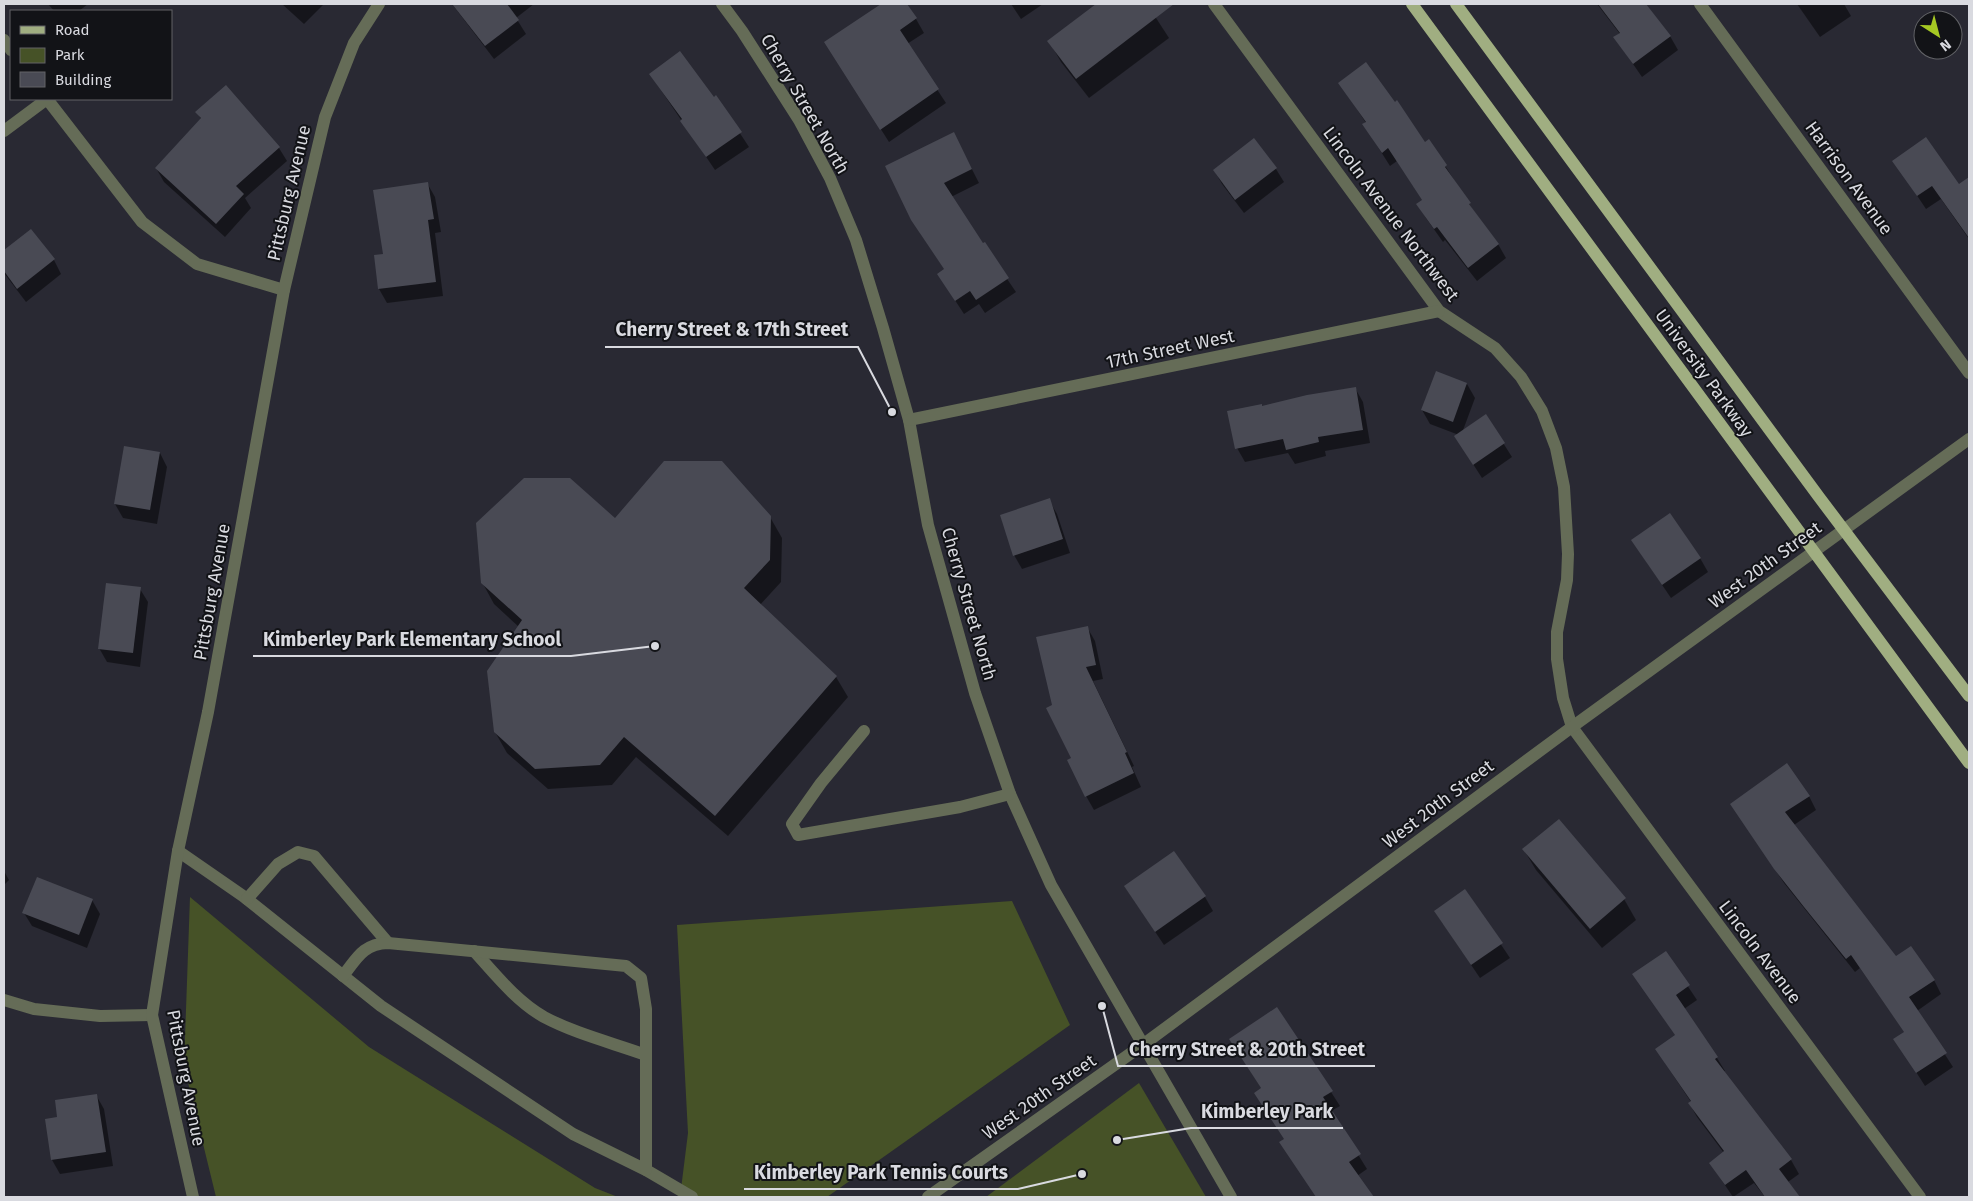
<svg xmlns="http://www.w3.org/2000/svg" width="1973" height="1201" viewBox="0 0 1973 1201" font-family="'Fira Sans',sans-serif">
  <rect width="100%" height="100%" fill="#292933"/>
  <g fill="#465227">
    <path d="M190,897L369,1047L595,1188L618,1197H216L184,1066Z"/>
    <path d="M1012,901L1070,1025L827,1197H680L688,1133L677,925Z"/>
    <path d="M1139,1083L1206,1197H986Z"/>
  </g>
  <g fill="#0007">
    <path d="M48,4H88L79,11H54Z"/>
    <path d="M282,4H324L304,24Z"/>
    <path d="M452,4H534L516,18L526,34L494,59Z"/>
    <path d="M883,4H906L916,19L924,33L907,44L946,103L889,142L826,43Z"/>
    <path d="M1011,4H1043L1021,19Z"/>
    <path d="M1098,4H1147L1169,38L1089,98L1061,62L1049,41Z"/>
    <path d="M1597,4H1645L1670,36L1678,50L1642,77L1615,38L1620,34Z"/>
    <path d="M1797,4H1844L1851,16L1820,37Z"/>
    <path d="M650,74L713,99L716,97L749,147L715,170Z"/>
    <path d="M1340,83L1425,143L1429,140L1476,215L1498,244L1506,258L1477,281L1445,240L1443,242L1426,218L1418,205L1423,201L1397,161L1390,166L1364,125L1366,123Z"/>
    <path d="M226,87L279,148L287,161L245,198L251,208L225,237L164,182L156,168L201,119L197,112Z"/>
    <path d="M954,134L979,183L951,197L1016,292L985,313L979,304L964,314L947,288L945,270L920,233Z"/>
    <path d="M1894,161L1959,186L1969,179V239L1941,199L1926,209Z"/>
    <path d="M1276,169L1284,182L1244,213L1222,184L1214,170Z"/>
    <path d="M427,183L435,197L441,232L435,233L443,296L387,303L379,289L375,256L384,255Z"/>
    <path d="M30,231L54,260L61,274L26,302L4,273V252Z"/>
    <path d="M1467,384L1475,398L1462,433L1486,416L1512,457L1482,478L1464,450L1459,435L1430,424L1422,410Z"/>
    <path d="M1355,388L1363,402L1370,443L1325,451L1326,456L1295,464L1288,453L1245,462L1237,448L1263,407Z"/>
    <path d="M160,453L167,467L157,524L123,518L115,504Z"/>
    <path d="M1049,500L1057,514L1070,553L1022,569L1014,555Z"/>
    <path d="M770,517L782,538L781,582L760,605L836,677L848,697L728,836L636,757L612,785L548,789L507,753L495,732L519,627L494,604L482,582L616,520Z"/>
    <path d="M1641,554L1700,558L1708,572L1671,598Z"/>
    <path d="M140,589L148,602L140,667L107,662L99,648Z"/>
    <path d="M1087,627L1095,641L1103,679L1093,681L1134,766L1132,767L1141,787L1094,810L1086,796L1053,706Z"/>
    <path d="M1809,796L1816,810L1794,825L1896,958L1934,980L1941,994L1917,1011L1953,1067L1925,1086L1895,1039L1905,1033L1860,968L1855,972L1784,883L1731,804Z"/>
    <path d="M1524,850L1624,899L1636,920L1602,948L1536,870Z"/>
    <path d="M4,871L9,880L4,885Z"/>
    <path d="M1125,887L1205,897L1213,911L1164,945Z"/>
    <path d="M1465,891L1510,958L1480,978L1435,912Z"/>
    <path d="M92,900L100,914L87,948L32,926L24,913Z"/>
    <path d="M1665,952L1697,1000L1684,1009L1717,1058L1725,1071L1723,1072L1791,1160L1799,1174L1788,1182L1799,1197H1765L1754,1183L1733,1197L1710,1163L1724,1153L1697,1117L1689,1103L1691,1102L1665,1063L1676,1036L1634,975Z"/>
    <path d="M1277,1008L1340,1106L1331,1111L1367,1169L1357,1176L1372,1197H1317L1289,1156L1285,1139L1262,1089L1230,1040Z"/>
    <path d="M96,1095L104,1109L113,1166L60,1174L52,1160L47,1120L58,1118Z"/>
  </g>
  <g fill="#494a54">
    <path d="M452,4H507L519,20L485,46Z"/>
    <path d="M881,4H907L917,18L900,30L939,89L880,130L824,42Z"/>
    <path d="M1096,4H1174L1076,79L1047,41Z"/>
    <path d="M1598,4H1646L1671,36L1633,64L1613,37L1620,33Z"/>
    <path d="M680,51L714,97L716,95L742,132L706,157L680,121L682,119L649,74Z"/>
    <path d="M1366,62L1395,102L1397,100L1425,142L1429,139L1447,165L1445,167L1471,203L1469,204L1499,244L1468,268L1437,227L1434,229L1416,204L1422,200L1388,148L1382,153L1362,124L1366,122L1338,83Z"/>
    <path d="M226,85L280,147L236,186L244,194L216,224L155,168L201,118L195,112Z"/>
    <path d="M954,132L972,169L944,183L983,243L985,242L1009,278L976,300L970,291L955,301L937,274L944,269L911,220L885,166Z"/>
    <path d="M1926,137L1959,184L1969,177V238L1932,186L1917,196L1892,161Z"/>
    <path d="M1254,138L1277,168L1235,200L1213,170Z"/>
    <path d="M428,182L434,219L428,220L436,282L378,289L374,255L383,254L373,190Z"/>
    <path d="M31,229L55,259L17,289L4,271V250Z"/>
    <path d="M1436,371L1467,383L1453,422L1421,410Z"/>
    <path d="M1356,387L1363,430L1318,437L1319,442L1286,450L1283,439L1235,449L1227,411L1262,404V406L1307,395Z"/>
    <path d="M1486,414L1505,443L1473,465L1454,436Z"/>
    <path d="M124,446L160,452L150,510L114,504Z"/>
    <path d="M664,461H722L771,516L770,560L744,588L837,676L715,816L624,737L600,765L535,769L494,732L487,671L522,620L481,583L476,523L524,478H570L615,518Z"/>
    <path d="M1050,498L1063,539L1013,556L1000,515Z"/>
    <path d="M1670,513L1701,558L1662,585L1631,540Z"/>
    <path d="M106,583L141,587L133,653L98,649Z"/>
    <path d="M1088,626L1096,665L1086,667L1127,752L1125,753L1134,773L1085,797L1067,760L1071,758L1046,708L1052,705L1036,637Z"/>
    <path d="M1787,763L1810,796L1785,812L1896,956L1911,946L1935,980L1909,997L1947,1053L1916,1073L1893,1039L1904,1032L1851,955L1846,959L1804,907L1774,869L1730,804Z"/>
    <path d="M1559,819L1626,898L1590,929L1522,849Z"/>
    <path d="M1174,851L1206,896L1155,932L1124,886Z"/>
    <path d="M37,877L93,899L79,935L22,913Z"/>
    <path d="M1465,889L1503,943L1471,965L1434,911Z"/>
    <path d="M1666,951L1690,985L1676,995L1718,1057L1715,1059L1792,1159L1779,1169L1800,1197H1765L1746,1170L1725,1185L1709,1163L1724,1151L1688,1103L1691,1101L1655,1049L1675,1035L1632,974Z"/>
    <path d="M1277,1007L1333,1091L1323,1097L1361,1154L1349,1162L1374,1197H1316L1279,1142L1284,1139L1254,1093L1261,1088L1229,1039Z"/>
    <path d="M97,1094L106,1152L51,1160L45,1119L57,1117L55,1100Z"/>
  </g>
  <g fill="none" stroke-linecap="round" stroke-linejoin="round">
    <g stroke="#656c57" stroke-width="12">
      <path d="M722,4L742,31L799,120L830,178L856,240L883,328L909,420L928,525L975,693L1010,794L1051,885L1231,1197"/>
      <path d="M1214,4L1439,311L1495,348L1521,377L1542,411L1556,448L1564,487L1568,554L1567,580L1557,632V659L1563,698L1572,727L1920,1197"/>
      <path d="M1700,4L1969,373"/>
      <path d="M4,40L11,50"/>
      <path d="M47,99L142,222L197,264L284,290"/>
      <path d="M4,131L47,99"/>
      <path d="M909,420L1439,311"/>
      <path d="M864,731L821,783L792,824L798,835L960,807L1010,794"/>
      <path d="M178,851L243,896L381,1006L573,1134L646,1170L692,1197"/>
      <path d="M247,899L278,864L298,852L314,856L388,943"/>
      <path d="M474,951C495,974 516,1001 544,1017C576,1034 613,1043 646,1055"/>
      <path d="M343,976C357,958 363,944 388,943L626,966L641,978L646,1009V1170"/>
      <path d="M4,1000L34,1009L100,1016L152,1015"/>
      <path d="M193,1197L152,1015L178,851L208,712L284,290L325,117L354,43L379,4"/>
      <path d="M928,1197L1144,1044L1572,727L1969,439"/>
    </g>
    <g stroke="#a0ae81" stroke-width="12">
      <path d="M1412,4L1969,763"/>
      <path d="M1456,4L1819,497L1969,696"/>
    </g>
  </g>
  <g text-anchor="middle" stroke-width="4" stroke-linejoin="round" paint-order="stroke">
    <g font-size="18" fill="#d9dae0" stroke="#121317">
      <text transform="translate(805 104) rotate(60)" y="6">Cherry Street North</text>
      <text transform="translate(1849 178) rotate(54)" y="6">Harrison Avenue</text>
      <text transform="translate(289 193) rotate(-77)" y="6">Pittsburg Avenue</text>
      <text transform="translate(1391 214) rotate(53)" y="6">Lincoln Avenue Northwest</text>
      <text transform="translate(1170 349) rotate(-12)" y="6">17th Street West</text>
      <text transform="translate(1704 373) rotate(54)" y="6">University Parkway</text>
      <text transform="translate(1765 565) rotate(-36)" y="6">West 20th Street</text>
      <text transform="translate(212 592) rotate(-80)" y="6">Pittsburg Avenue</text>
      <text transform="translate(969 604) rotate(74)" y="6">Cherry Street North</text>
      <text transform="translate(1438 804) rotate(-37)" y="6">West 20th Street</text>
      <text transform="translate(1760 952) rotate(53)" y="6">Lincoln Avenue</text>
      <text transform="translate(186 1078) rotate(79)" y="6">Pittsburg Avenue</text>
      <text transform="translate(1039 1097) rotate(-35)" y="6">West 20th Street</text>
    </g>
  </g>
  <path fill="none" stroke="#d9dae0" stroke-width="2" d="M892 412L858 347H605M655 646L571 656H253M1102 1006L1118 1066H1375M1117 1140L1191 1128H1343M1082 1174L1018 1189H744"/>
  <g fill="#d9dae0" stroke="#121317" stroke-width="2">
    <circle cx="892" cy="412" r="5"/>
    <circle cx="655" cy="646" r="5"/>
    <circle cx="1102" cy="1006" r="5"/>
    <circle cx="1117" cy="1140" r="5"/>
    <circle cx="1082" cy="1174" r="5"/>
  </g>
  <g font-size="19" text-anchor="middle" font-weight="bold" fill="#d9dae0" stroke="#121317" stroke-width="4" stroke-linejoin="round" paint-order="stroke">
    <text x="732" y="336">Cherry Street &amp; 17th Street</text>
    <text x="412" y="646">Kimberley Park Elementary School</text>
    <text x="1247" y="1056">Cherry Street &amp; 20th Street</text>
    <text x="1267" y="1118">Kimberley Park</text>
    <text x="881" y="1179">Kimberley Park Tennis Courts</text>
  </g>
  <rect width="1973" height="1201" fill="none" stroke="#d9dae0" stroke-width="10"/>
  <rect x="10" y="10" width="162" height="90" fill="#121317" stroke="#626367"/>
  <rect x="20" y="26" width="25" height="8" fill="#a0ae81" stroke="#626367"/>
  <text x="55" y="35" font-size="15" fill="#d9dae0">Road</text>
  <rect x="20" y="48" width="25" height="15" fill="#465227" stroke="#626367"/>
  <text x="55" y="60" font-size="15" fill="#d9dae0">Park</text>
  <rect x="20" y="72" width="25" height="15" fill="#494a54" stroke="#626367"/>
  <text x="55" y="85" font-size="15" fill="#d9dae0">Building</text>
  <g transform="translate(1938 35) rotate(144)"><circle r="24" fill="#121317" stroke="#626367"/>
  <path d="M0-4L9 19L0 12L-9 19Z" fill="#a5c823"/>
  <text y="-8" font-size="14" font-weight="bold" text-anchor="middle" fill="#d9dae0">N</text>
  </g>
</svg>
